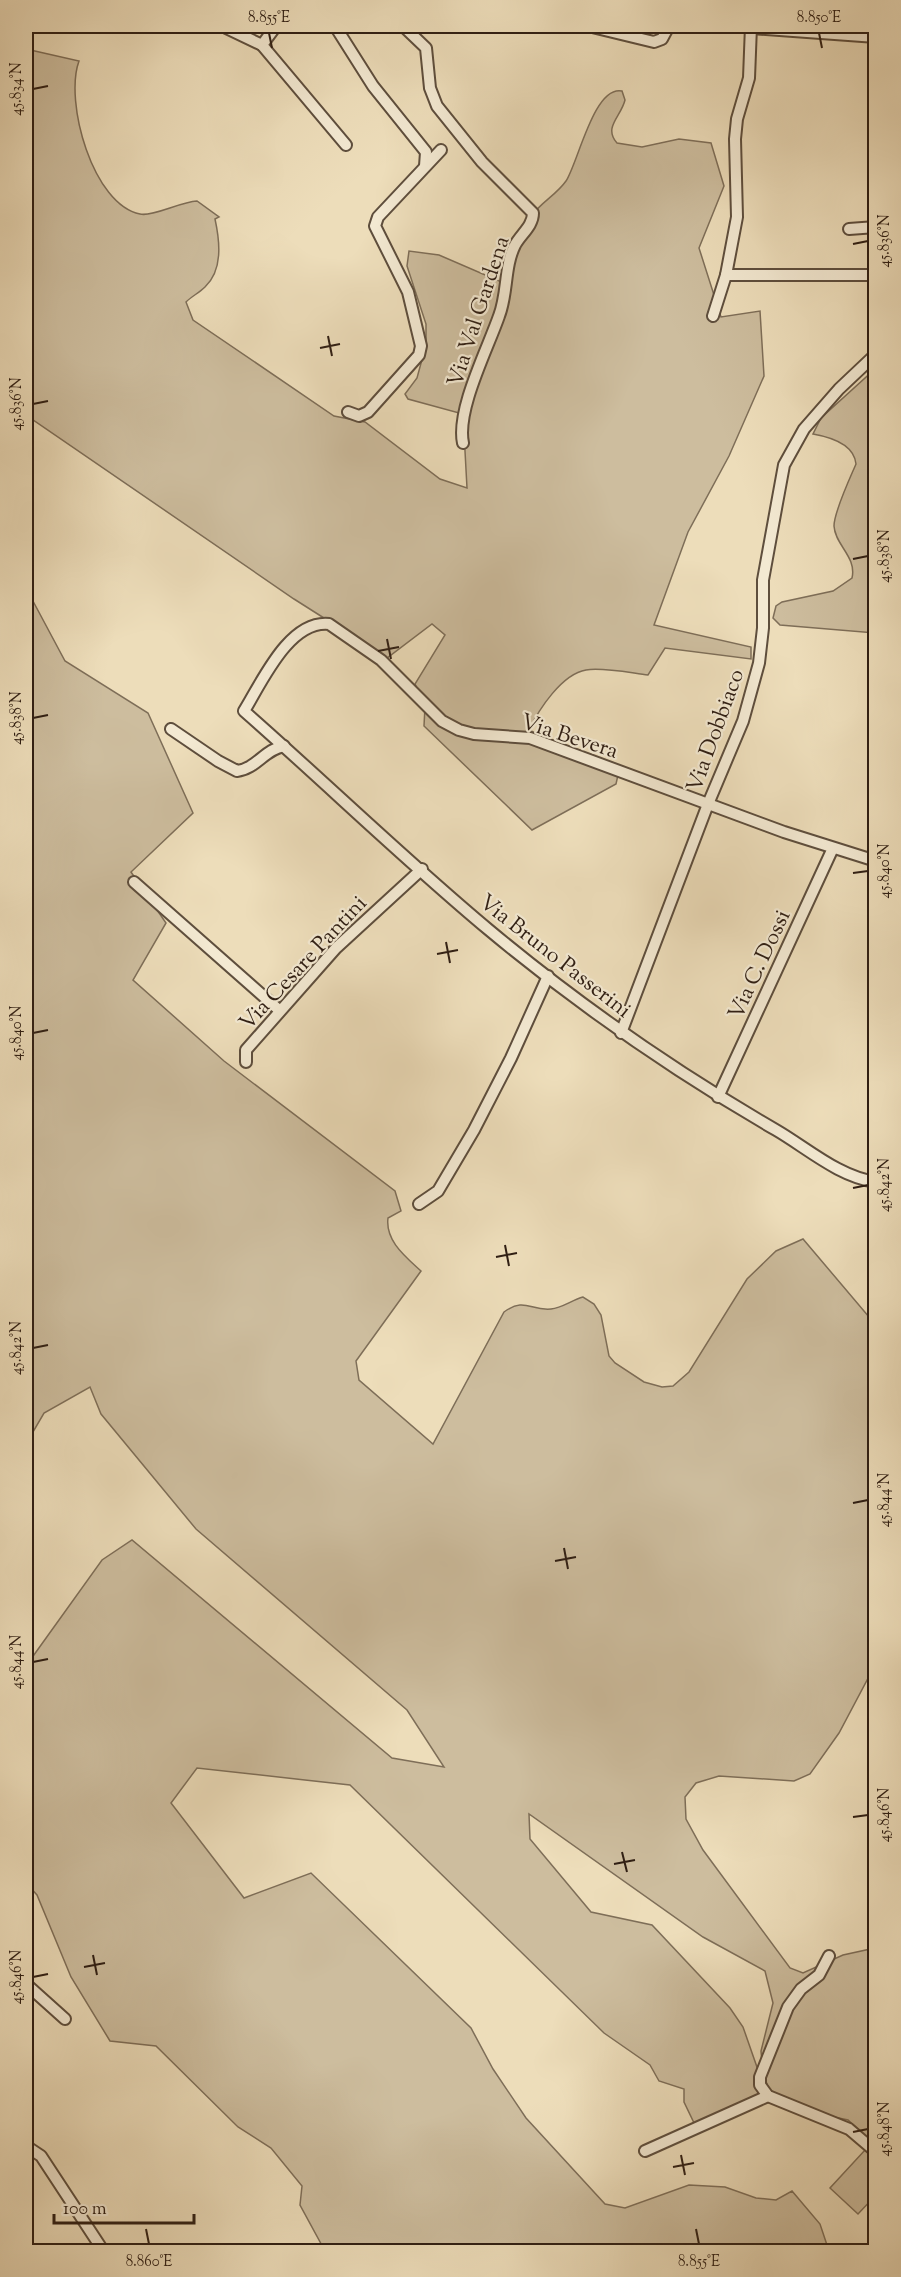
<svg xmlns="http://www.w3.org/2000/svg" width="901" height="2277" viewBox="0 0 901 2277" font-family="'Sorts Mill Goudy',serif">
  <rect width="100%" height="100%" fill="#edddba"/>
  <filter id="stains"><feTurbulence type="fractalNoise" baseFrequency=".00333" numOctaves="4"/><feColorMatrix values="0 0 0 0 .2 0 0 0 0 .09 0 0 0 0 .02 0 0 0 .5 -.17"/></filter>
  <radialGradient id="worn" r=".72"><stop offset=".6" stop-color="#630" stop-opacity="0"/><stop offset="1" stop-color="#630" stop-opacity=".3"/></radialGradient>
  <g fill="#cdbd9e" stroke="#7e6e58" stroke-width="1.5">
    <path d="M26,49L79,61C64,102 93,205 140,214C152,217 180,202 197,201L219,217L215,219C220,242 223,270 205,287C199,293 192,296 186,302L193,320L334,416L365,422L440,479L467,488L463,414L408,399L405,394L417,378L426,345V324L407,266L409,251L439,255L506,284C513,261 519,234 533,214C542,202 557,194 566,181C578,163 594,85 622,91L625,100C621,117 603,127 617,143L642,147L679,139L711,143L724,186L699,248L721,317L760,311L764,376L729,456L688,532L654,625L751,647V659L665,648L648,675C631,673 602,667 586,670C562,674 539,709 529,730L614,770L618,775L616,784L532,830L424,726L425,707L415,684L445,635L432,624L387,658L294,599L26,415Z"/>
    <path d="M875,369V633L780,625L773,618L776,606L782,602L833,591L852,578C857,557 835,545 834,526C834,512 850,478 856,464C854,444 830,437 813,434L821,418Z"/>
    <path d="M26,588L65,661L148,713L193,813L131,872L166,923L133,980L224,1061L395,1191L401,1211L388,1218C385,1241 406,1257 421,1271L356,1361L359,1380L433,1444L504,1312C525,1297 530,1311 551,1309C562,1308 572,1300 583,1297L594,1304L601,1315L609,1356L615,1363L644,1382L662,1387L673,1386L689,1372L747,1279L776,1251L803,1239L875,1324V1665L839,1733L810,1774L794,1781L719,1776L696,1783L685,1797L686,1819L703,1850L790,1968L803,1973L843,1955L875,1948V2145L848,2120L786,2107L772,2098L763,2073L761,2051L773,2003L765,1971L703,1937L529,1814L530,1839L591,1912L652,1925L730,2008L743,2027L758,2070L762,2095L696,2127L684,2102V2089L659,2081L650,2065L604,2033L350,1785L197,1768L171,1803L244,1898L311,1873L471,2028L493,2069L526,2118L605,2204L625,2208L689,2185L725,2187L756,2198L776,2200L792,2191L820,2224L829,2251H325L300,2205L302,2186L271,2148L238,2127L156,2046L110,2041L71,1977L37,1895L26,1883V1643L31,1659L102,1560L132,1540L392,1758L444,1767L407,1710L196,1529L101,1414L90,1387L44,1413L26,1444Z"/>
    <path d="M865,2150L875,2160V2196L858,2214L830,2188Z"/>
  </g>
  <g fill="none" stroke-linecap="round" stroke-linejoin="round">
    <defs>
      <g id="minor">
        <path d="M222,26L262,45"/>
        <path d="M276,26L262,45L346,145"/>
        <path d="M335,26L373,86L426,152L425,166"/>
        <path d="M403,26L426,48L430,88L437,106L482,162L533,213C533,226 521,234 515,245C504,267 508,293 499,316C488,348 456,410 463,443"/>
        <path d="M588,26L654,42L662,39L669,26"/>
        <path d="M751,28L876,37"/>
        <path d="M849,229L876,227"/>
        <path d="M726,275H876"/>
        <path d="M713,316L726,275L737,217L735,139L737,119L749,78L751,26"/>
        <path d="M348,412L359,416L368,412L419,355L421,346L408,292L375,226L378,217L441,150"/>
        <path d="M171,729L218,761L237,771C256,769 265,749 284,746"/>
        <path d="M876,861L784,832L530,738L474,734L459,730L442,721L381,660L329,624C289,620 262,682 244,711C326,783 405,860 489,930C579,1005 674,1071 776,1130C807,1148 839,1177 876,1182"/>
        <path d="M134,882L279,1010"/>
        <path d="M621,1033L708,804L743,721L759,663L763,628V580L784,465L804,429L839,389L876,354"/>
        <path d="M246,1062V1050L336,948L422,869"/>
        <path d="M718,1097L833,848"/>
        <path d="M419,1204L438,1191L474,1130L511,1058L548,976"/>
        <path d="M829,1956L819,1975L801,1989L788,2007L760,2077V2085L768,2096L849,2129L876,2152"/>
        <path d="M26,1984L65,2019"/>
        <path d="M26,2146L41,2156L104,2252"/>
        <path d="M645,2151L768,2096"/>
      </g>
    </defs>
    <use href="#minor" stroke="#5e4e3d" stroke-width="14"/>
    <use href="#minor" stroke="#f3e9d2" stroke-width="10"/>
  </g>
  <path fill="none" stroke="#2f1e13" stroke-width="2" d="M269,33L272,48M819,33L822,48M33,89L48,86M853,244L868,241M328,336L332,356M320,348L340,344M33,404L48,401M853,559L868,556M387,639L391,659M378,651L399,647M33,718L48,715M853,873L868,871M446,942L450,963M437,954L458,950M33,1033L48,1030M853,1188L868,1185M505,1245L509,1266M496,1257L517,1253M33,1348L48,1345M853,1503L868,1500M564,1548L568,1569M555,1561L576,1557M33,1662L48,1659M853,1817L868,1815M622,1852L627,1872M614,1864L635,1860M93,1955L97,1975M84,1967L105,1963M33,1977L48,1974M853,2132L868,2129M681,2155L685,2175M673,2167L694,2163M146,2229L149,2244M696,2229L699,2244"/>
  <g text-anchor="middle" stroke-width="4.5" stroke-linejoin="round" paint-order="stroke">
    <g font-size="22" fill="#2f1e13" stroke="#f3e9d2">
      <text transform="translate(477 311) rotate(-72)" y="8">Via Val Gardena</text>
      <text transform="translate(714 730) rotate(-70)" y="8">Via Dobbiaco</text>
      <text transform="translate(570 735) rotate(18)" y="8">Via Bevera</text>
      <text transform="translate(556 955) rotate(38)" y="8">Via Bruno Passerini</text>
      <text transform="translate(302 962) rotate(-47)" y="8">Via Cesare Pantini</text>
      <text transform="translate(758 964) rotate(-65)" y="8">Via C. Dossi</text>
    </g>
  </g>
  <rect width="901" height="2277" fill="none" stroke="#edddba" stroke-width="66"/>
  <path d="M54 2214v9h140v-9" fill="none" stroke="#2f1e13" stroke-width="3"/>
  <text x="63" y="2214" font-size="18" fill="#2f1e13" stroke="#f3e9d2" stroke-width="4.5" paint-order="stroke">100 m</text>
  <rect x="33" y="33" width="835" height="2211" fill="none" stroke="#2f1e13" stroke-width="2"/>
  <g font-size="15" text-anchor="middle" fill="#2f1e13">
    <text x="269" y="22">8.855°E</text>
    <text x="819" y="22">8.850°E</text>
    <text transform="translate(16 89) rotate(-90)" y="5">45.834°N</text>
    <text transform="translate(884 241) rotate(-90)" y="5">45.836°N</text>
    <text transform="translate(16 404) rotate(-90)" y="5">45.836°N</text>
    <text transform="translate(884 556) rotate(-90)" y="5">45.838°N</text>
    <text transform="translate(16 718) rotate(-90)" y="5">45.838°N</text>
    <text transform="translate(884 871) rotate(-90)" y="5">45.840°N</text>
    <text transform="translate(16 1033) rotate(-90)" y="5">45.840°N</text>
    <text transform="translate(884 1185) rotate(-90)" y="5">45.842°N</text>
    <text transform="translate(16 1348) rotate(-90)" y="5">45.842°N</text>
    <text transform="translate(884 1500) rotate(-90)" y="5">45.844°N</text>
    <text transform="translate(16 1662) rotate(-90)" y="5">45.844°N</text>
    <text transform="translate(884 1815) rotate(-90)" y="5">45.846°N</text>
    <text transform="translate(16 1977) rotate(-90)" y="5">45.846°N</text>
    <text transform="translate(884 2129) rotate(-90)" y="5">45.848°N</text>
    <text x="149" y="2266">8.860°E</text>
    <text x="699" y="2266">8.855°E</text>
  </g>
  <rect width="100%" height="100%" filter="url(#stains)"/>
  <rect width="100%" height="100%" fill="url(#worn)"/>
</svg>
